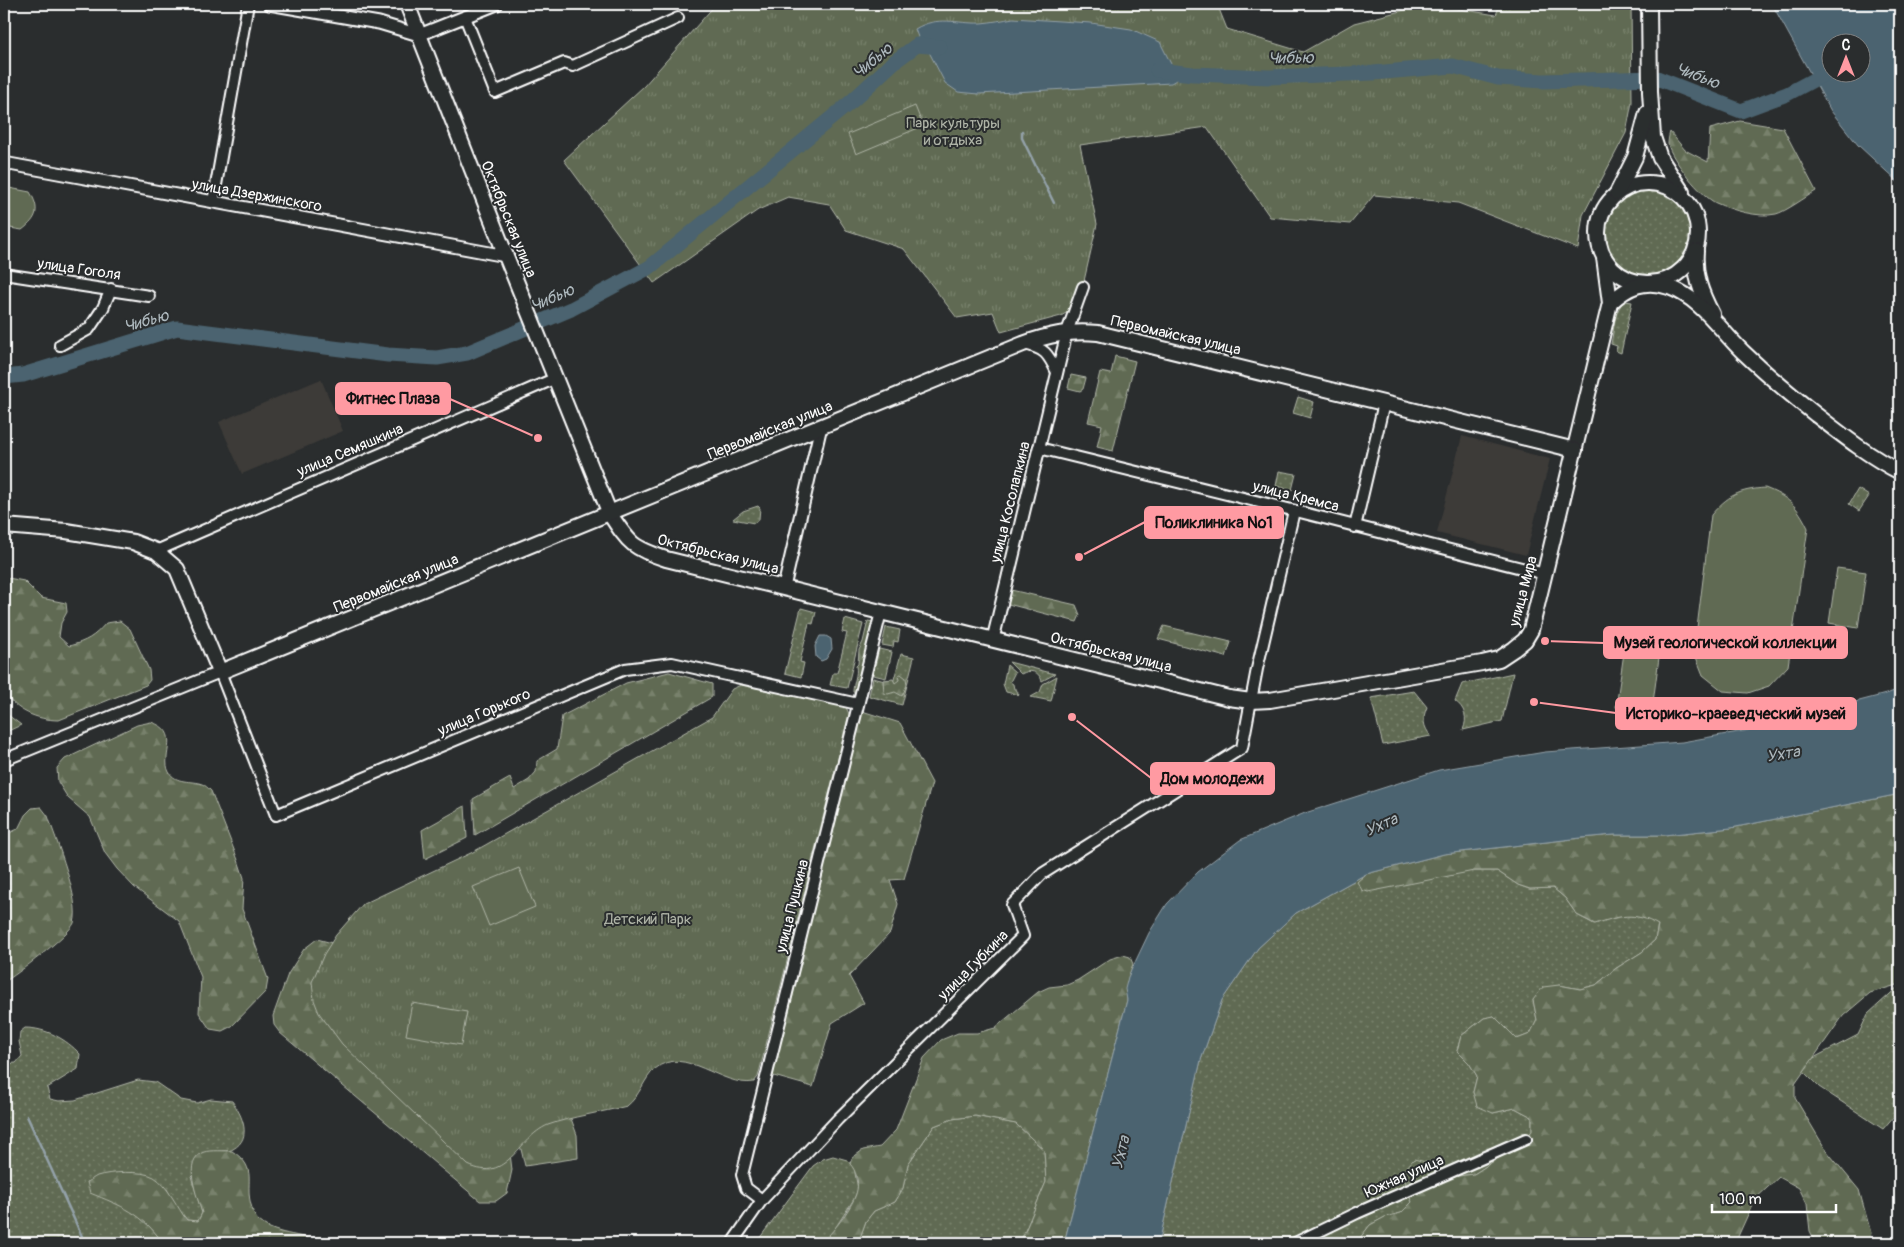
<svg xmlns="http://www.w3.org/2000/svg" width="1904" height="1247" viewBox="0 0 1904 1247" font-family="Pangolin,sans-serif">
  <defs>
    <pattern id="grass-dots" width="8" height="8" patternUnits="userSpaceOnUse" patternTransform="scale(1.25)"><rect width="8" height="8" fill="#606b52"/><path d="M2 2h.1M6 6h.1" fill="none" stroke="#78816c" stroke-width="1.8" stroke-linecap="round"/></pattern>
    <pattern id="forest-firs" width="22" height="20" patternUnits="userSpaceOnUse" patternTransform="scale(1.25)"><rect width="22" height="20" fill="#606b52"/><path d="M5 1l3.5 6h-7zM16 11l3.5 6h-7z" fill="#78816c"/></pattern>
    <pattern id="park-tufts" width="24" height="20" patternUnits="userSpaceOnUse" patternTransform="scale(1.25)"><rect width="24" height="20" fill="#606b52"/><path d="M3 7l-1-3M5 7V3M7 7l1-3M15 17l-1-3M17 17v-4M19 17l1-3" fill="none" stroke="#78816c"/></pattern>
  </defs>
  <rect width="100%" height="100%" fill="#2a2d2e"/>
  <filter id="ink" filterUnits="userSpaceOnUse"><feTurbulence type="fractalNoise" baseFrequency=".02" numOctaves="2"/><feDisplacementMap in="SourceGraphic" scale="10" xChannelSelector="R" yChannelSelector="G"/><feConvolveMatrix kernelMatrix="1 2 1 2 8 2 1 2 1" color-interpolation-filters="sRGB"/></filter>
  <g filter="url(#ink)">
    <g fill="#3d3b38">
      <path d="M321,379L343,431L242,474L219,422Z"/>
      <path d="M1462,436L1550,459L1526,555L1437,533Z"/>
    </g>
    <g fill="url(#grass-dots)" stroke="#b0b5a8">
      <circle cx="1647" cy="233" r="43"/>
      <path d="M1625,301L1632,302L1621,353L1616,351L1617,346L1611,344C1614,331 1614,308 1625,301Z"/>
      <path d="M1298,397L1314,402L1310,418L1293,413Z"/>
      <path d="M1279,471L1296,474L1292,490L1276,486Z"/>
      <path d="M1858,489L1869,496L1859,511L1849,504Z"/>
      <path d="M758,506L760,508L759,519L754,523L733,519L743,511Z"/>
      <path d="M801,608L816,612L813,624L809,623L800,662L804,663L801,677L785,673Z"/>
      <path d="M845,619L863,624L847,688L830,685L833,673H837L847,633L842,632Z"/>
      <path d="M886,627L900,630L898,642L894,641L893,647L882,645Z"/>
      <path d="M879,649L892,652L886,678L873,675Z"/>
      <path d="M901,654L914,657L902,705L869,696L873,678L893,683Z"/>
      <path d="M1009,662L1055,674L1042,681C1039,671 1030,669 1021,674Z"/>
      <path d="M1007,665L1015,672L1010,682L1013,684L1014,689H1016L1019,695L1006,692L1003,684Z"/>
      <path d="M1513,673L1502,721L1463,730C1468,718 1465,708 1455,701L1462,684Z"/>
      <path d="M1057,676L1051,701L1031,697L1040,692L1043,684Z"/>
      <path d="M1414,691L1427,707C1422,718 1423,727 1431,736L1383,745L1371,698Z"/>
      <path d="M1474,871H1497L1518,885L1529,889L1553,888L1565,898L1577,915L1594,924C1619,916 1634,911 1658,924L1655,940L1642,952L1615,969L1596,985L1580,989L1559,985L1533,1000L1537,1020L1530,1034L1517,1039L1494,1016L1484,1018L1461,1036L1457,1051L1469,1063L1477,1076L1473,1092L1493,1113L1515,1108L1532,1117V1131L1523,1142L1474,1174L1451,1177L1406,1188L1412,1202L1401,1213L1385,1217L1370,1225L1356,1243H1159L1201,1060L1222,1000L1258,948L1296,913L1366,874L1361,878Z"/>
      <path d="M1900,985V1109L1883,1129L1819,1087L1798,1066L1858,1035L1868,1014Z"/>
      <path d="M25,1028C46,1028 66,1039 80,1054L78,1069L47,1088L50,1099L59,1101L75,1100L138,1080L155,1082L181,1100L197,1103L211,1099L232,1101C242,1115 253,1138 233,1149C229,1152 223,1150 218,1152C210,1155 198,1170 191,1176L202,1213L198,1221L187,1220L177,1208L167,1189L120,1205C138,1214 152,1227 163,1243H4V1064L16,1063L22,1056L19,1041L20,1032Z"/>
      <path d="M975,1116L1016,1124L1044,1150L1046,1182L1020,1243H858L866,1221L874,1211L895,1202L903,1188L908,1164L934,1126L952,1119Z"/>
      <path d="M833,1156L847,1160L854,1168L858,1189L854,1199L828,1239L820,1243H756L813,1166L823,1159Z"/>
    </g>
    <g fill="url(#forest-firs)" stroke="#b0b5a8">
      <path d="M1740,121L1783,128L1816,191C1807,196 1785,212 1776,214C1758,218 1732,210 1716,203C1702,197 1671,159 1668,144C1668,141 1669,135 1670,132L1685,150L1708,162L1710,129Z"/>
      <path d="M1115,356L1135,361L1113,451L1097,447L1102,425L1088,422L1100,372L1111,374Z"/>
      <path d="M1071,375L1086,378L1083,389L1080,391L1068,388Z"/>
      <path d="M8,578L24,581L41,598L66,603L67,612L61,623L59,637L69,646C87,641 94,637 106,623L120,621L130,629L149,670L150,680L146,685L59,720C37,720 15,711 4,691V579Z"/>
      <path d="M1011,590L1076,605L1080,615L1077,622L1008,604Z"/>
      <path d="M868,621L874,622L862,675L857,684L858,688L856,693L853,692C853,683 858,675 856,666L858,664L859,650L863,642Z"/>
      <path d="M1164,626L1231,642L1226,657L1158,639Z"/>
      <path d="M669,672L712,684V697L475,835L473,799L510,778L514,789L529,780L536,772L537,761L557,749L562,716L626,683Z"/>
      <path d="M901,674L906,678L907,685L902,696L895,692L888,694L884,693L883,680L893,679L895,683L899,680L898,675Z"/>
      <path d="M862,711L900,723L932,783L904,879L890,880L898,904L890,933L849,976L864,1003L832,1023L813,1087L770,1075Z"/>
      <path d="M4,715H8L21,725L4,733Z"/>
      <path d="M151,722C183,732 160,755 169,772C176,784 191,780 202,784C205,785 208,788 211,791L238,860L244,878L242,909L268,979L266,991L232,1026L222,1031L210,1029L199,1013L201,977L179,921L134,887L117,869L105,853L90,817L68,798L58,782L57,768L65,759L137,725Z"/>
      <path d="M1900,794V984L1870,993L1843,1016L1795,1084V1098L1826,1150L1859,1190L1871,1233L1869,1243H1816L1810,1231L1807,1204L1799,1188L1779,1177L1755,1199L1735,1243H1356L1370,1225L1385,1217L1401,1213L1412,1202L1406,1188L1404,1170L1414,1159L1437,1165L1451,1177L1474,1174L1523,1142L1532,1131V1117L1515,1108L1493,1113L1477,1106L1473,1092L1477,1076L1469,1063L1457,1051L1461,1036L1484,1018L1494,1016L1517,1039L1530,1034L1537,1020L1533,1000L1543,987L1559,985L1580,989L1596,985L1615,969L1642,952L1655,940L1658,925C1634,911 1619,916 1595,924L1577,915L1565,898L1553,888L1530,889L1518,885L1497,871H1474L1368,892L1362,890L1357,882L1366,874L1444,854L1581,838L1614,835H1664L1731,828Z"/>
      <path d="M465,806L467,838L425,859L422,830Z"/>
      <path d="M41,807L48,816C56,840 81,901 74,923C70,934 15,976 4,982V832L9,833L18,829L25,815L32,808Z"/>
      <path d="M317,939L336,944L509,1145L512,1170L507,1193L496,1201H480L280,1033L274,1025L273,1016L288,974L304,949Z"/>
      <path d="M1123,955L1130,957L1133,964C1128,977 1125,986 1127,1000L1064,1243H1020L1046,1182L1044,1150L1016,1124L975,1116L952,1119L934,1126L908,1164L903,1188L895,1202L874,1211L866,1221L858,1243H820C831,1236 855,1204 857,1190C859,1182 856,1170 850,1164L852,1158L863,1150L880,1147L896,1130L924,1058L941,1040L958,1033H977L995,1028L1038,992L1049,987L1067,985L1078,980L1110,959Z"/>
      <path d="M565,1102L577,1135L578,1158L525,1166L516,1128Z"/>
      <path d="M232,1151C260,1169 243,1183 252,1208C253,1212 254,1216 257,1219C273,1236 301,1233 321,1243H163C142,1213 122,1206 90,1193L87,1182C90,1181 93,1178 97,1176C109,1172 142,1170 154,1177C168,1185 177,1208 187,1220L198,1221L202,1213C198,1198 181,1159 204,1152C210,1150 224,1151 232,1151Z"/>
    </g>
    <g fill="url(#park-tufts)" stroke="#b0b5a8">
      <path d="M716,4H1217L1227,29L1303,52L1354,23L1428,4L1496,15L1500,4H1631L1632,102L1626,133L1583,215L1578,249L1458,203L1374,195L1350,224L1270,217L1207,127L1080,145L1097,224L1084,281L1071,310L1061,316L1001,332L993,312L957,318L904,249L846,230L829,204L788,197L758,210L654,283L564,160L644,86Z"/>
      <path d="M741,685L840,704L846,707L849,714L758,1077L754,1082C722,1088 684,1044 655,1069C644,1078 640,1096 627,1106C603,1112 570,1117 548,1125C517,1138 508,1184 468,1165L342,1044L319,1013L314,1000L312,982L324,954L336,935L363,904L473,852L712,717L732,689Z"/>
    </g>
    <g fill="#606b52" stroke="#b0b5a8">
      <path d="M915,106L923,126L856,154L848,134Z"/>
      <path d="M4,187L30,192C40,209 38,218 22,230L4,227Z"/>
      <path d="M1765,488C1788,497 1797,505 1808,528L1788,666L1769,686L1748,693L1723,691L1703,675L1694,652L1711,515C1728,495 1739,490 1765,488Z"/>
      <path d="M1837,568L1866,572L1858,628L1829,623Z"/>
      <path d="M1631,640L1656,643L1660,650L1652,710L1645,715L1621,714L1616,707L1625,646Z"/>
      <path d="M519,868L535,907L489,926L473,887Z"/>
      <path d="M412,1003L467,1012L461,1045L406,1035Z"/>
    </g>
    <g fill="#4b636f" stroke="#93a1a9" fill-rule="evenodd">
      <path d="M1772,4H1900V184L1858,145L1831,111ZM1832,42H1862V72H1832Z"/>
      <path d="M1013,18L1091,23L1131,29L1160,42L1172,66L1176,67L1178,79L1171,83L979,94L958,92L945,83L928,50L923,51L915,29C938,15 957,24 981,23C992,22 1003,20 1013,18Z"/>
      <path d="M820,636H826L831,639L832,649L826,659L821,661L816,657L815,646Z"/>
      <path d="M1900,689V794L1731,828L1664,835H1614L1581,838L1444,854L1366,874L1296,913L1258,948L1222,1000L1201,1060L1159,1243H1064L1127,1000L1125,989L1128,977L1149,933L1167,904L1198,872L1240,840L1305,813L1439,770L1545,752L1682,742L1744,731L1886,694Z"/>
    </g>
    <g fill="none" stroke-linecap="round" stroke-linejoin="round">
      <g stroke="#93a1a9" stroke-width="2.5">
        <path d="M1022,131V138L1054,203"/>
        <path d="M27,1116L85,1243"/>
      </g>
      <g stroke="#4b636f" stroke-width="15">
        <path d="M1157,70L1193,74L1269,77L1373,73L1453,66L1498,78L1543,81L1657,78L1741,111L1787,94L1832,70"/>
        <path d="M4,377L23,375L177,328L388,355L437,358L467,353L571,309L650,267L852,101L894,62L917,45L940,47"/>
      </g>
      <defs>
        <g id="minor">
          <path d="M465,17L495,92L564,63L573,66L678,18"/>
          <path d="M213,202L248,4"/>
          <path d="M4,274L149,296"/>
          <path d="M1083,287L1067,332L1039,448L1288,509L1545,574"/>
          <path d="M1024,344C1045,348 1048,354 1057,372"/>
          <path d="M60,345L89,329L103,308L111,289"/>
          <path d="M1355,527L1384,403"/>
          <path d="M156,551L556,378"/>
          <path d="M4,760L220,672L276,815L625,669L672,663L858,704"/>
          <path d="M762,1200L746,1188L742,1175L881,612"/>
          <path d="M732,1243L762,1200L838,1119L1023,936L1012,905L1042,874L1242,748L1257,669L1294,511"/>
          <path d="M1295,1243L1357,1213L1526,1139"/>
        </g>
        <g id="tertiary">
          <path d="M269,4L379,23L419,35L497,4"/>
          <path d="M4,163L506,256"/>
          <path d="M784,587L821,426"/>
          <path d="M993,639L1039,448"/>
        </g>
        <g id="secondary">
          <path d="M407,4L506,256L610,514C630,545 632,547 666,559L1229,698L1251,701L1270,700L1482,663L1499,659L1514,649L1525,640L1531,630L1610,303L1604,257"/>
          <path d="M1649,4L1650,92L1653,137L1660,158L1682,192"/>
          <circle cx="1648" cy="233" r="50"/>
          <path d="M1617,193L1635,157L1647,113"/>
          <path d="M1696,251C1694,275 1701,293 1712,314"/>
          <path d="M1610,303C1628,286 1645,279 1669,287C1702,299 1719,329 1743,352C1766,374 1790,394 1815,414C1842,435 1870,457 1900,472"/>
          <path d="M4,526L66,531L133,542L156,551L177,569L220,672L1023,344C1048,335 1070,330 1098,333L1575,450"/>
        </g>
      </defs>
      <use href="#minor" stroke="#fff" stroke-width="14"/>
      <use href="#tertiary" stroke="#fff" stroke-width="15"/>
      <use href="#secondary" stroke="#fff" stroke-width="18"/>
      <use href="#minor" stroke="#2a2d2e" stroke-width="10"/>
      <use href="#tertiary" stroke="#2a2d2e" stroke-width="11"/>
      <use href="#secondary" stroke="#2a2d2e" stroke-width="14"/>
    </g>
  </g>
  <g text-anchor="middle" stroke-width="4" stroke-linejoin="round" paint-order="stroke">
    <g font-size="15" fill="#b0b5a8" stroke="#2a2d2e">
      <text x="953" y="128">Парк культуры<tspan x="953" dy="17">и отдыха</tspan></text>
      <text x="648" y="924">Детский Парк</text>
    </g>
    <g font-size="15" fill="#fff" stroke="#2a2d2e">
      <text transform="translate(257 195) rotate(10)" y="5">улица Дзержинского</text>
      <text transform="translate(509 219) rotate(68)" y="5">Октябрьская улица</text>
      <text transform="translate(79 269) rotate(8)" y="5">улица Гоголя</text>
      <text transform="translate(1176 335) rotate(13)" y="5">Первомайская улица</text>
      <text transform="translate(770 430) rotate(-22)" y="5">Первомайская улица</text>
      <text transform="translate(350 450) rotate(-23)" y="5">улица Семяшкина</text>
      <text transform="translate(1296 496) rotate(14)" y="5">улица Кремса</text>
      <text transform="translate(1010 502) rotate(-76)" y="5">улица Косолапкина</text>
      <text transform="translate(718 554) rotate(14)" y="5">Октябрьская улица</text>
      <text transform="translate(396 583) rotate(-22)" y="5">Первомайская улица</text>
      <text transform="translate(1523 591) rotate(-75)" y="5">улица Мира</text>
      <text transform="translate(1111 652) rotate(14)" y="5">Октябрьская улица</text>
      <text transform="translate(484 712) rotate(-23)" y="5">улица Горького</text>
      <text transform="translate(792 906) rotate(-76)" y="5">улица Пушкина</text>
      <text transform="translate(973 965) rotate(-45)" y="5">улица Губкина</text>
      <text transform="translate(1404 1176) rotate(-24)" y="5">Южная улица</text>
    </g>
    <g font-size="16" font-style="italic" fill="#aeb9be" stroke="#2a2d2e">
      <text transform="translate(1291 57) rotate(-1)" y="6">Чибью</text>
      <text transform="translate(872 60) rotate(-40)" y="6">Чибью</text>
      <text transform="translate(1698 75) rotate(21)" y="6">Чибью</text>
      <text transform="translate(552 297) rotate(-24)" y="6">Чибью</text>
      <text transform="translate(146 320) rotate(-16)" y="6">Чибью</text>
      <text transform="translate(1783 753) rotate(-9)" y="6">Ухта</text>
      <text transform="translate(1381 824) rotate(-24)" y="6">Ухта</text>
      <text transform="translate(1120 1152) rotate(-76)" y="6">Ухта</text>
    </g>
  </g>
  <path fill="none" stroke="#ff9aa2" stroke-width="2" d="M538 438L450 399M1079 557L1145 522M1545 641L1604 643M1534 702L1616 713M1072 717L1151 778"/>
  <g fill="#ff9aa2" stroke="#2a2d2e" stroke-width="2">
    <circle cx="538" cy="438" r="5"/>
    <circle cx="1079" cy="557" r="5"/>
    <circle cx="1545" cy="641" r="5"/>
    <circle cx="1534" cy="702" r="5"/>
    <circle cx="1072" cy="717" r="5"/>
  </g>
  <g fill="#ff9aa2" stroke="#ff9aa2" stroke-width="2">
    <rect x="336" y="383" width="114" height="31" rx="5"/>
    <rect x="1145" y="507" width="138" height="31" rx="5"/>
    <rect x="1604" y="627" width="243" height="31" rx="5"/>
    <rect x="1616" y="698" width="240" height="31" rx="5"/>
    <rect x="1151" y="763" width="123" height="31" rx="5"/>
  </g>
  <g font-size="16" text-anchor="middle" font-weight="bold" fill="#111">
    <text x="393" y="404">Фитнес Плаза</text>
    <text x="1214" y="528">Поликлиника №1</text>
    <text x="1725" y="648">Музей геологической коллекции</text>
    <text x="1736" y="719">Историко-краеведческий музей</text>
    <text x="1212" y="784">Дом молодежи</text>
  </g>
  <rect width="1904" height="1247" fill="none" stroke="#2a2d2e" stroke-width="20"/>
  <rect x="10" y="10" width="1884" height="1227" fill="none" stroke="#fff" stroke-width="2" filter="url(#ink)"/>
  <g transform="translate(1846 58)"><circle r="24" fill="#2a2d2e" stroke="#7f8182"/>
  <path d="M0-4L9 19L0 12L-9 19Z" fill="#ff9aa2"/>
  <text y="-8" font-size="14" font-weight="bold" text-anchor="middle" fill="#ffffff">С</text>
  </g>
  <path d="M1712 1204v8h124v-8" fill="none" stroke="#ffffff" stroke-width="2.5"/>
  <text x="1719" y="1204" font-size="15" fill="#ffffff" stroke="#2a2d2e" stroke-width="4" paint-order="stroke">100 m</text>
</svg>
